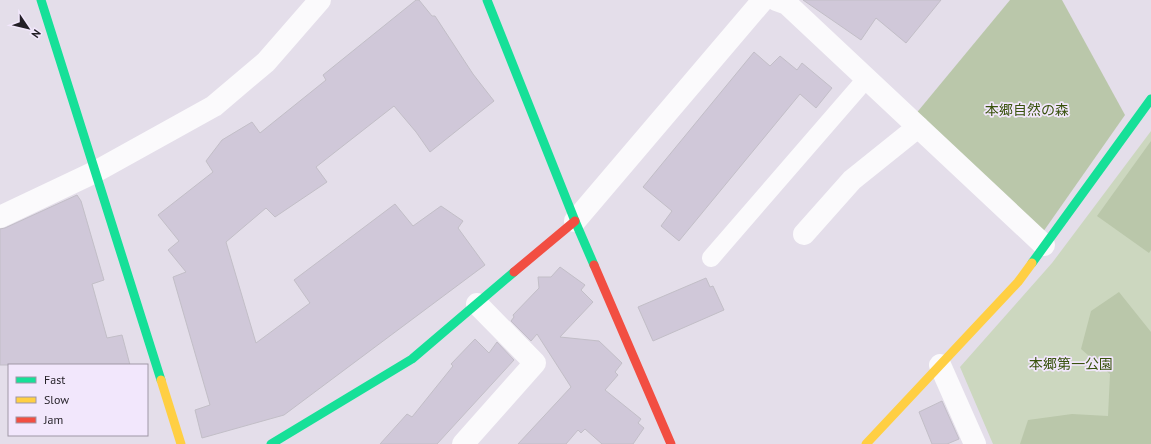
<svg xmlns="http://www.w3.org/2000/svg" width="1151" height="444" viewBox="0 0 1151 444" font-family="'PT Sans','Noto Sans JP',sans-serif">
  <rect width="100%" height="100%" fill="#e4deea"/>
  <path fill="#ccd7bf" d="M1151,131V444H993L960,367L1052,263Z"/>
  <g fill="#bac7aa">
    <path d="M1010,0H1062L1125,115L1043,232L914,116Z"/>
    <path d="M1151,141V250L1149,253L1097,216Z"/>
    <path d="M1119,292L1151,332V444H1020L1028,420L1072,414L1108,416L1110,374L1081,349L1091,311Z"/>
  </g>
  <g fill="#d0c8d9" stroke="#c2bec7">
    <path d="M416,0H419L432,16H435L473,74L494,101L430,152L416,132L394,106L316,167L327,182L275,217L266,208L226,242L256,343L310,303L294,280L395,204L413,226L441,206L463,221L458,228L485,265L284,415L202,438L195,410L210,405L173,277L186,272L168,250L179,241L158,215L213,172L206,161L222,140L252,122L260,133L326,80L323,75Z"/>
    <path d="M803,0H941L906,43L876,18L861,40Z"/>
    <path d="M754,52L770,66L780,56L797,70L802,63L832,88L816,108L800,94L679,241L661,226L672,211L643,187Z"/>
    <path d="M77,195L81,201L104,280L92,284L107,338L122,335L130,365H0V229L5,228Z"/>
    <path d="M560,267L585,285L581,290L593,302L560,337L599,341L622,363L615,372L618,375L605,390L641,419L638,423L644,428L633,444H602L585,429L581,433L578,430L566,444H518L571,387L537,334L531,341L511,321L514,317L513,315L539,288L538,277H551Z"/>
    <path d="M706,278L710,287L713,286L724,310L653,341L638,307Z"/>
    <path d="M475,339L489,353L497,342L514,360L437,444H380L407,414L412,417L453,366L451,364Z"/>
    <path d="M942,401L959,439L947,444H932L919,412Z"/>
  </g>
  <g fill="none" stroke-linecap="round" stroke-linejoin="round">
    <path stroke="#fbfafc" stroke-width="18" d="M711,258L866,79"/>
    <g stroke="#fbfafc" stroke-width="22">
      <path d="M776,0L787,4L1044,245"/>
      <path d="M0,217L95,172L214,106L266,62L320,0"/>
      <path d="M575,221L763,0"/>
      <path d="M804,234L852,180L918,127"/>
      <path d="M940,365L975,444"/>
      <path d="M463,444L535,363L477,304"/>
    </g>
    <g stroke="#16e098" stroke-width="9">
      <path d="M41,0L161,380"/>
      <path d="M487,0L575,221L594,265"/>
      <path d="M1032,263L1151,99"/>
      <path d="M271,444L412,359L514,272"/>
    </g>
    <g stroke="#ffcf43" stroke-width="9">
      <path d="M161,380L181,444"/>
      <path d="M866,444L1018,282L1032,263"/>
    </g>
    <g stroke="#f24e42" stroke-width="9">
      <path d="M594,265L671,444"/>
      <path d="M514,272L575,221"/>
    </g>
  </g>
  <g text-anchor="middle" stroke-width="3.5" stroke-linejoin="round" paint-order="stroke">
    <g font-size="14" fill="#39520d" stroke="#f2e7fc">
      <text x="1027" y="115">本郷自然の森</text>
      <text x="1071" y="369">本郷第一公園</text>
    </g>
  </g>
  <rect x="8" y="364" width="140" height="72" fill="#f2e7fc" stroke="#9f97a6"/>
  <rect x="16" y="377" width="20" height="6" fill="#16e098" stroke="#9f97a6"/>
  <text x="44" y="384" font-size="12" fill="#231f26">Fast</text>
  <rect x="16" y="397" width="20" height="6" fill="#ffcf43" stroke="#9f97a6"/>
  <text x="44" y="404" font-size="12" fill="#231f26">Slow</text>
  <rect x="16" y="417" width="20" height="6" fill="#f24e42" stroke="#9f97a6"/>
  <text x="44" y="424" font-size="12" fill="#231f26">Jam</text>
  <g transform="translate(28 28) rotate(125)" stroke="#f2e7fc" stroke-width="3" paint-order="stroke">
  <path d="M0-3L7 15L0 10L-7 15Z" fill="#231f26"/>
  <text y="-6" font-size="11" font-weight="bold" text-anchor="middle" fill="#231f26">N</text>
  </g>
</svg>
